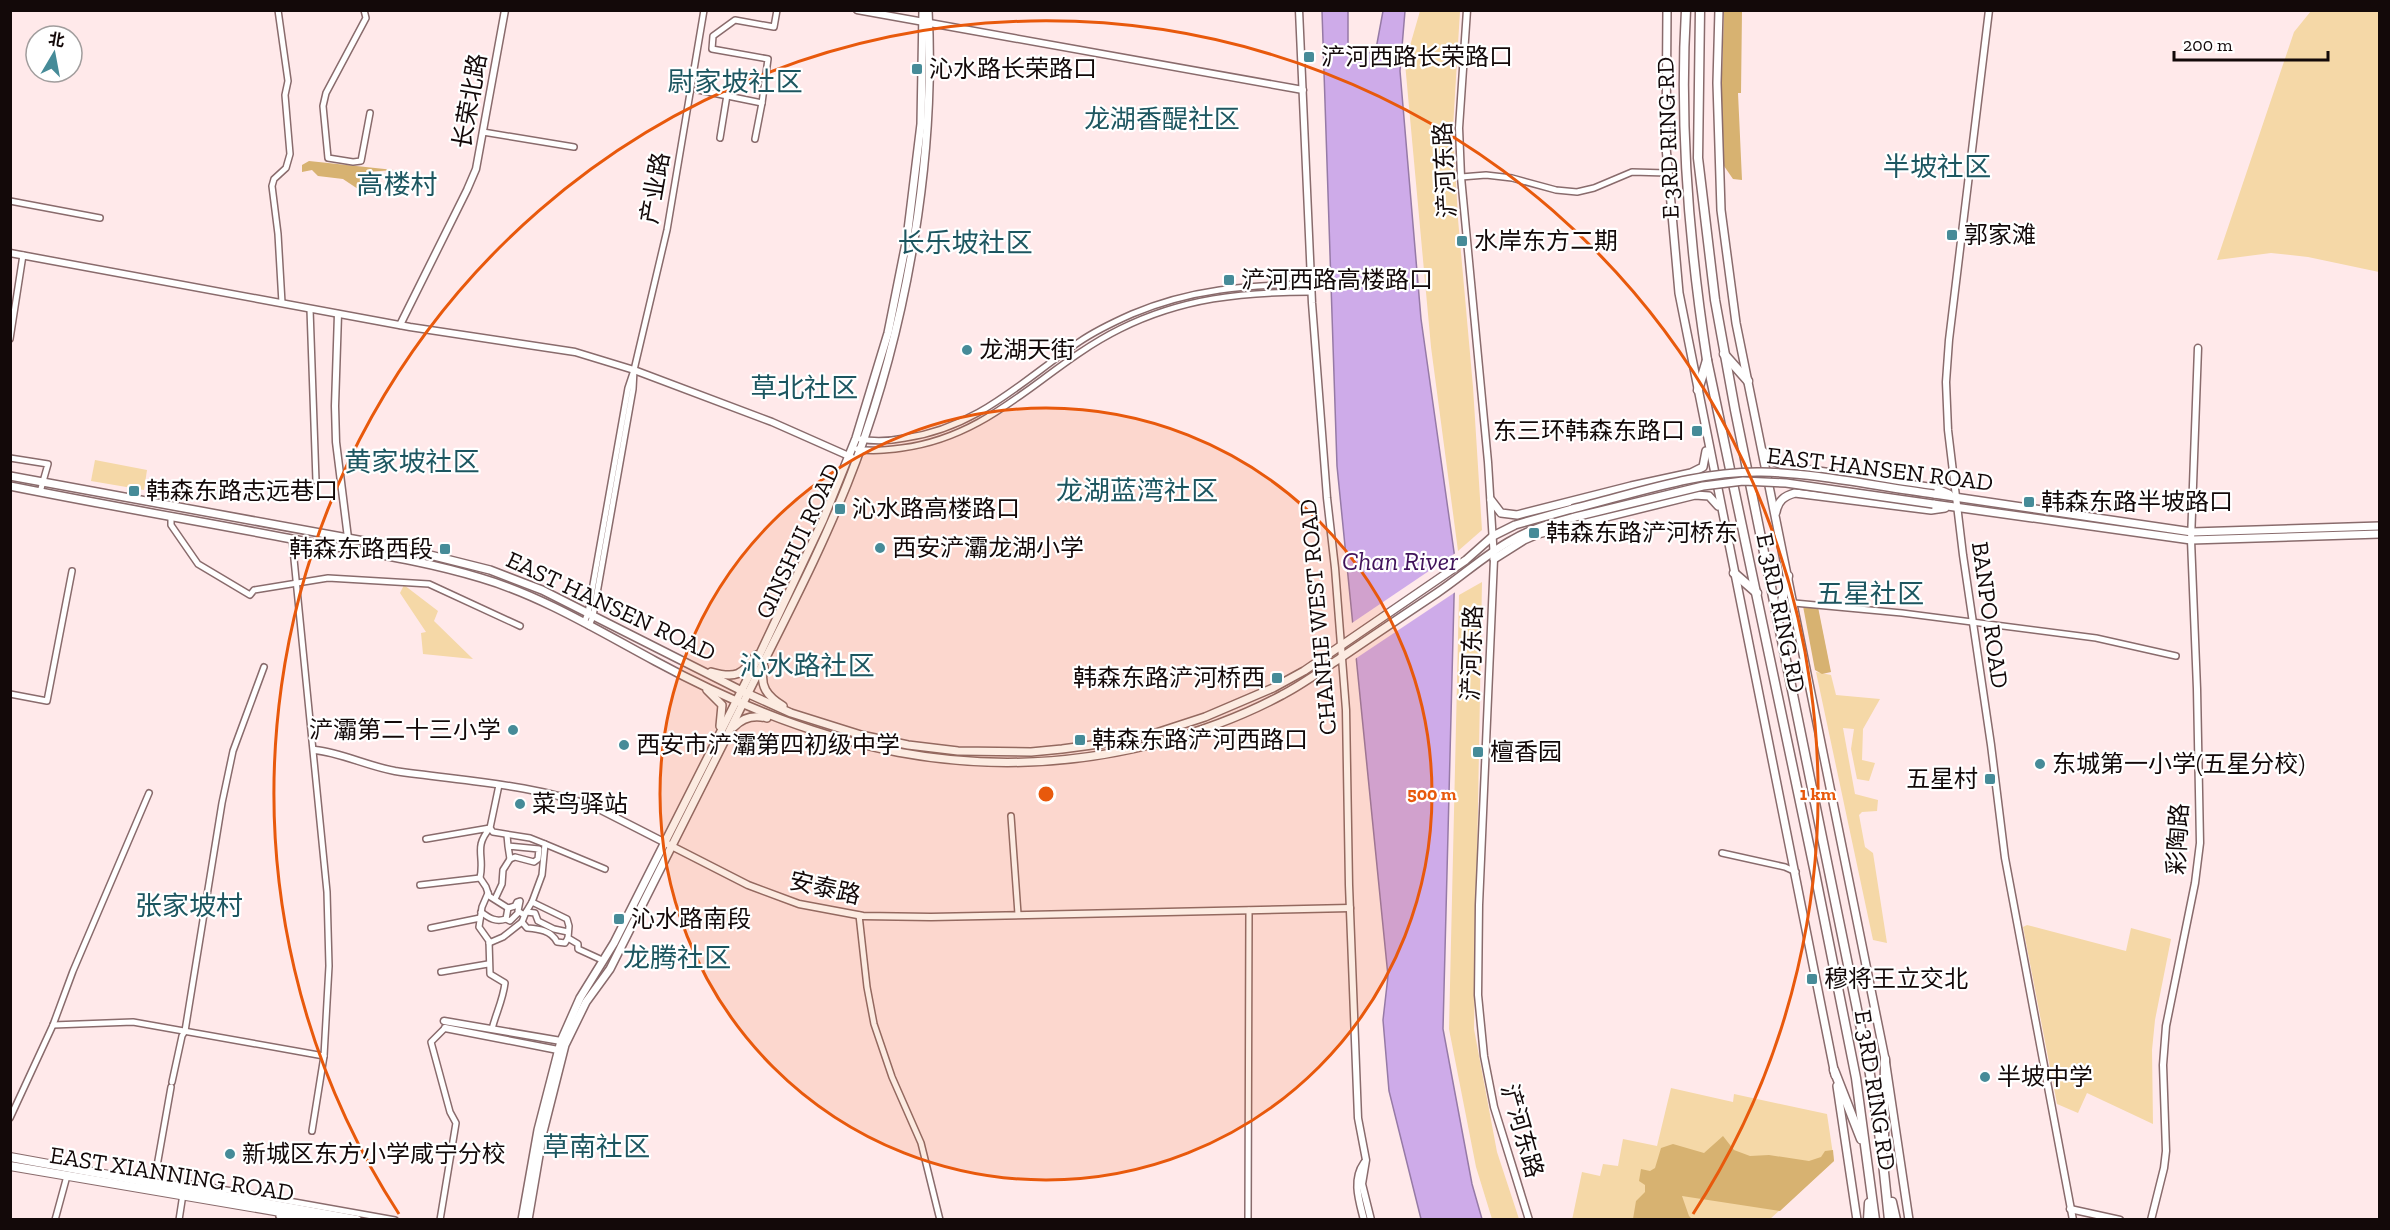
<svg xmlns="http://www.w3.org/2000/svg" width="2390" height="1230" viewBox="0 0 2390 1230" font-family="'Zilla Slab','Noto Sans SC',serif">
  <rect width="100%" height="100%" fill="#ffe9ea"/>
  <g fill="#f5d8a7">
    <path d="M1420,11H1460L1453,128L1458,219L1473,387L1482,530L1458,551L1431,347L1405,63Z"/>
    <path d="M2311,11H2379V272L2308,257L2271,253L2217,260L2294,32Z"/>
    <path d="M95,460L147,470L144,490L91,481Z"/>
    <path d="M1482,582L1474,1029L1497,1152L1519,1219H1492L1476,1167L1449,1029L1459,595Z"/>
    <path d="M404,585L438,611L434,621L473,659L423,654L421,633L426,632L400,593Z"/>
    <path d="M1816,672L1831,675L1836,695L1880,699L1863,729L1862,760L1875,763L1869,781L1857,779L1851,749L1854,729L1843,728L1855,794L1878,800L1877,811L1862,812L1859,815L1865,847L1873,853L1887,943L1873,940Z"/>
    <path d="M2027,925L2126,951L2131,928L2171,939L2155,1020L2152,1050L2153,1124L2087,1093L2078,1113L2057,1104L2023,927Z"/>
    <path d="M1671,1088L1733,1102L1734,1094L1827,1114L1834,1161L1770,1219L1572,1220L1582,1172L1600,1176L1603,1164L1618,1166L1623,1139L1657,1146Z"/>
  </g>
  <g fill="#d7b271">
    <path d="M1724,11H1742L1741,93H1738L1742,180L1733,179L1724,166L1721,105Z"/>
    <path d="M309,161L394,170L366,172L361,191L343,179L318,176L312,170L302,172V165Z"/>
    <path d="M1803,606L1818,607L1831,672L1822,674L1815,670Z"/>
    <path d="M1723,1136L1734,1150L1750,1156L1769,1155L1809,1161L1821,1157L1825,1151L1833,1150L1834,1161L1780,1211L1682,1196L1689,1216L1692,1219H1633L1636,1201L1645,1192V1185L1639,1181L1641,1169L1650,1171L1655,1168L1661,1148L1673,1144L1704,1153Z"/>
  </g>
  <path fill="#ceabe9" stroke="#967aa6" stroke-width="1.5" d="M1322,11H1348V46L1355,61L1376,49L1383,11H1405L1400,71L1421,319L1455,559L1443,1029L1472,1184L1482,1219H1421L1389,1091L1383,1020L1388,976L1337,466Z"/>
  <path fill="#ffe9ea" d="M1457,552V591L1352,661L1349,625Z"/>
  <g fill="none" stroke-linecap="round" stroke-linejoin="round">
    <defs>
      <g id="minor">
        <path d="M278,10L288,81L285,95L290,154L286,168L274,179L272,186L278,234L282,303"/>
        <path d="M364,10L366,18L326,93L323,106L328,158L353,162L361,161L370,113"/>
        <path d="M698,90L762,103"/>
        <path d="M483,132L574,147"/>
        <path d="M720,138L727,95"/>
        <path d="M755,139L762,103L768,59L712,49L713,36L735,20L774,27L777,10"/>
        <path d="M1461,177L1486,175L1512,178L1556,190L1577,192L1594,188L1632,172L1667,173"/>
        <path d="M10,201L100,218"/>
        <path d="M310,309L316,481"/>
        <path d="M10,339L23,255"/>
        <path d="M634,370L667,230L704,10"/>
        <path d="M860,439C875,442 890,441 905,438C977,428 1022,381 1079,342C1095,331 1114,322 1132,314C1191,289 1247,285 1311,284"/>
        <path d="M857,449C871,452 887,450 902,448C994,436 1043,367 1120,329C1182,298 1243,292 1311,292"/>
        <path d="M10,458L48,464L40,492"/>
        <path d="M171,516V525L198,564L250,595L254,590L328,578L429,584L520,626"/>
        <path d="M292,539L327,892L329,966L324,1056L312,1131"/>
        <path d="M1794,603L1902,613L2096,638L2176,656"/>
        <path d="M584,623L588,613L628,388L634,370L633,389L593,616L589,626"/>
        <path d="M10,694L47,701L72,571"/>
        <path d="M499,785L490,828L493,832L530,838L545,844L542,875L532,902L567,919L569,926L568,938L578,944V949L602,960"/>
        <path d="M1011,816L1018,914"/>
        <path d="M507,835L508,846L539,849L538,859L534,862L515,857L510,859L508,846"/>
        <path d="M426,839L490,828C473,848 485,855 480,878L486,887L489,896L508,908L515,906L517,902L520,901L518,911L524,915"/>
        <path d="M545,844L605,869"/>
        <path d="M1722,853L1785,867L1796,872"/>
        <path d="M420,885L480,878"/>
        <path d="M488,893L482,907L479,927L489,941L490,974L505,983C503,1000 496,1013 492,1029"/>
        <path d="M495,899L502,884L503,870L510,859"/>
        <path d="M532,902L526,912L535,913L538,921L554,929L568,932"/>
        <path d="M508,908L506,919L510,921L519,912"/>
        <path d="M481,912C490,919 496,922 506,919"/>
        <path d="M526,912L522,922L527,928C538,929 551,930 557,942L565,943L568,938"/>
        <path d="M859,915L867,987L874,1024L892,1077L921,1143L940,1220"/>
        <path d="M431,928L480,918"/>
        <path d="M489,943L503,937L522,922"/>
        <path d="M441,972L488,964"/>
        <path d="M53,1025L133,1022L324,1056"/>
        <path d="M172,1082L182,1036L185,1031L222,803L233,751L264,667"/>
        <path d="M10,1118L53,1025L73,971L149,793"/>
        <path d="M154,1183L171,1087"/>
        <path d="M175,1184H193L395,1220"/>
        <path d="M279,1216L301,1220"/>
        <path d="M55,1220L67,1176"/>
        <path d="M179,1220L183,1194"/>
        <path d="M440,1220L456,1123L450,1112L431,1042L445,1028"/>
        <path d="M1248,1220L1249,910"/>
      </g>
      <g id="tertiary">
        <path d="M857,10L1303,90"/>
        <path d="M1299,10L1312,303L1327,498L1335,568L1346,710L1349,885L1358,1118L1366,1160L1362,1184L1371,1220"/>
        <path d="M1467,10L1459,128L1461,177L1488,462L1494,559L1479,905L1478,995L1484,1056L1494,1107L1529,1220"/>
        <path d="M1989,10L1949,340L1946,382L1948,430L1963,555L1991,745L2005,858L2073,1220"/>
        <path d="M10,253L410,327L575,352L634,370L772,422L851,457"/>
        <path d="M338,314L335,406L336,442L348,538"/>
        <path d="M400,325L467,190L476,169L505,10"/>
        <path d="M315,750C342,753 367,766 395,771C462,781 534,784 597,808L748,885L799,904L863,916L931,917L1350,908"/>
        <path d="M444,1021L561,1041"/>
        <path d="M445,1028L558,1050"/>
        <path d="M2070,1209L2120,1220"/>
        <path d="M1364,1220C1359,1200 1352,1180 1364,1163"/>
        <path d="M2151,1220L2164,1168L2166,1151L2163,1065L2166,1026L2195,883L2200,843L2197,689L2191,540L2198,348"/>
      </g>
      <g id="secondary">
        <path d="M1667,10L1666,147L1679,293L1835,1075"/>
        <path d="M1719,10L1717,83L1721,210L1736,323L1885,1059L1909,1220"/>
        <path d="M1764,452L1771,460L1784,466L1935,488L1949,494"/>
        <path d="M10,476L402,548L490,570L542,590L742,691L791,713L861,735L908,745L958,751L1031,752L1062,749L1114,742L1156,733L1205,717L1273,688L1304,671L1466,560L1493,536L1515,525L1572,509"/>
        <path d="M10,486C104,505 198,521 292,539C355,551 419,559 481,578C542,596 599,631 655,661C815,748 977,790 1157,743C1199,732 1243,716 1282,695C1302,685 1320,671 1339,659C1371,637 1404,615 1437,593C1461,577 1486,554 1512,540C1532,528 1553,523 1575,517"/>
        <path d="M1934,494L2192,532L2380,526"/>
        <path d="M1491,500L1501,513L1517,515L1631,486L1691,473L1703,467L1706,451"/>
        <path d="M1933,504L2191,540L2380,534"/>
        <path d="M1776,512C1778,501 1784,496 1795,493L1931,510L1945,508"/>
        <path d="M1494,559L1524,540L1538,534L1695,495L1709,496L1718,506"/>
        <path d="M764,667C759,686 767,696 783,706"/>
        <path d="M711,672C736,679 742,675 756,655"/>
        <path d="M707,690L722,705L720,726"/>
        <path d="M734,727C743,717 755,715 767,718"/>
        <path d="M1837,1086L1857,1220"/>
        <path d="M522,1220L538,1130L561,1041L580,998L614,943L758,658L823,520L856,438L888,333L907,238L921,124L923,10"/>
        <path d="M528,1220L543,1132L565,1045L586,1002L610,969L723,744C768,650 820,558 856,461C907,324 936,156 928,10"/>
      </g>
      <g id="primary">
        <path d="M10,1157L357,1220"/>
        <path d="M10,1166L327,1220"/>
      </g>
      <g id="trunk">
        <path d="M1686,10C1679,128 1689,244 1707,360L1815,873L1856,1078L1875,1220"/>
        <path d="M1700,10L1698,158L1715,300L1735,410L1869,1068L1882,1153L1889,1220"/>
        <path d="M1724,354L1748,381"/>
        <path d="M1698,390L1707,360"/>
        <path d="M1734,573L1757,593"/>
        <path d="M1779,614L1788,576"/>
        <path d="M1834,1070L1861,1139"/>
        <path d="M1884,1140L1885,1059"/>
        <path d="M1892,1202L1896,1220"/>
        <path d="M1868,1220L1869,1203"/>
      </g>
    </defs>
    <use href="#minor" stroke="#896b6c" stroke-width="8"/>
    <use href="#tertiary" stroke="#896b6c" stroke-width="9"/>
    <use href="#secondary" stroke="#896b6c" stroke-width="10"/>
    <use href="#primary" stroke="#896b6c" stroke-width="10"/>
    <use href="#trunk" stroke="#896b6c" stroke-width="11"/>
    <use href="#minor" stroke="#fff" stroke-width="5"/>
    <use href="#tertiary" stroke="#fff" stroke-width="6"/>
    <use href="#secondary" stroke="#fff" stroke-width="7"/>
    <use href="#primary" stroke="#fff" stroke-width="8"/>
    <use href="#trunk" stroke="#fff" stroke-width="8"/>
    <defs>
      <g id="secondary-bridge">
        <path d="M1572,509C1634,494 1697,471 1761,472C1818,473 1878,487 1934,494"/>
        <path d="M1575,517L1703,486L1743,481L1786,483L1933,504"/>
      </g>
    </defs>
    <use href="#secondary-bridge" stroke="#896b6c" stroke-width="10" stroke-linecap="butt"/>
    <use href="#secondary-bridge" stroke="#fff" stroke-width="7"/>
  </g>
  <circle cx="1046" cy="794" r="386" fill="#e8590c" fill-opacity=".12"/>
  <g fill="none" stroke="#e8590c" stroke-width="3">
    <circle cx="1046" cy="794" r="386"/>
    <path d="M399 1214A772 772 0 1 1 1693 1214"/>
  </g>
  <g fill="#468b98" stroke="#fff" stroke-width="2">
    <rect x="1303" y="51" width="12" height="12" rx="3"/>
    <rect x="911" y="63" width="12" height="12" rx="3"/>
    <rect x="1946" y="229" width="12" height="12" rx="3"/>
    <rect x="1456" y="235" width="12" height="12" rx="3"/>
    <rect x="1223" y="274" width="12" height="12" rx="3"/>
    <circle cx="967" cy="350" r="6"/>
    <rect x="1691" y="425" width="12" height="12" rx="3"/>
    <rect x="128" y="485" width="12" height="12" rx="3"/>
    <rect x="2023" y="496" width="12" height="12" rx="3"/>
    <rect x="834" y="503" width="12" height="12" rx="3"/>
    <rect x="1528" y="527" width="12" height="12" rx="3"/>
    <circle cx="880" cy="548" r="6"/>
    <rect x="439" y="543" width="12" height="12" rx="3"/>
    <rect x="1271" y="672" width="12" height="12" rx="3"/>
    <circle cx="513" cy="730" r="6"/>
    <rect x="1074" y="734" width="12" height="12" rx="3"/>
    <circle cx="624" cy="745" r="6"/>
    <rect x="1472" y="746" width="12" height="12" rx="3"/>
    <circle cx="2040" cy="764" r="6"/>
    <rect x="1984" y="773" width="12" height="12" rx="3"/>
    <circle cx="520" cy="804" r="6"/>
    <rect x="613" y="913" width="12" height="12" rx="3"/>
    <rect x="1806" y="973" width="12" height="12" rx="3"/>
    <circle cx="1985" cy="1077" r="6"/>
    <circle cx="230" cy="1154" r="6"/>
  </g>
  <g text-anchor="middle" stroke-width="4.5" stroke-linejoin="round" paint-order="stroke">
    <g font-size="24" fill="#130909" stroke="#fff" text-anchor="start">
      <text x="1321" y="65">浐河西路长荣路口</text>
      <text x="929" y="77">沁水路长荣路口</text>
      <text x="1964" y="243">郭家滩</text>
      <text x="1474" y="249">水岸东方二期</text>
      <text x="1241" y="288">浐河西路高楼路口</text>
      <text x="979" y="358">龙湖天街</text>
      <text x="1685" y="439" text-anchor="end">东三环韩森东路口</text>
      <text x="146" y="499">韩森东路志远巷口</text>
      <text x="2041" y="510">韩森东路半坡路口</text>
      <text x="852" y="517">沁水路高楼路口</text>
      <text x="1546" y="541">韩森东路浐河桥东</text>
      <text x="892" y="556">西安浐灞龙湖小学</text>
      <text x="433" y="557" text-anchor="end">韩森东路西段</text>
      <text x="1265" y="686" text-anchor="end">韩森东路浐河桥西</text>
      <text x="501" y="738" text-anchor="end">浐灞第二十三小学</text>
      <text x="1092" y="748">韩森东路浐河西路口</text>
      <text x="636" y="753">西安市浐灞第四初级中学</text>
      <text x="1490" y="760">檀香园</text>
      <text x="2052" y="772">东城第一小学(五星分校)</text>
      <text x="1978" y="787" text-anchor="end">五星村</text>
      <text x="532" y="812">菜鸟驿站</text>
      <text x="631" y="927">沁水路南段</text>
      <text x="1824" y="987">穆将王立交北</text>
      <text x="1997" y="1085">半坡中学</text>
      <text x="242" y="1162">新城区东方小学咸宁分校</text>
    </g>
    <g font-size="24" fill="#130909" stroke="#fff">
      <text transform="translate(470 101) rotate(-80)" y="8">长荣北路</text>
      <text transform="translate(1668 138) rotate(-92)" y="8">E 3RD RING RD</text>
      <text transform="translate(1445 170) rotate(-93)" y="8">浐河东路</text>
      <text transform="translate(655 188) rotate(-80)" y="8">产业路</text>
      <text transform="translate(1880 469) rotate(7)" y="8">EAST HANSEN ROAD</text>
      <text transform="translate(798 541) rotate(-65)" y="8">QINSHUI ROAD</text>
      <text transform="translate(611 606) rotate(25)" y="8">EAST HANSEN ROAD</text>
      <text transform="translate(1781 613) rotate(78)" y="8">E 3RD RING RD</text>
      <text transform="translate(1990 615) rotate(82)" y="8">BANPO ROAD</text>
      <text transform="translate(1318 617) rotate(-95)" y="8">CHANHE WEST ROAD</text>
      <text transform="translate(1472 653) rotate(-88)" y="8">浐河东路</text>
      <text transform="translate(2178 839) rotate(-87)" y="8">彩陶路</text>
      <text transform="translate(825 888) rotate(13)" y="8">安泰路</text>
      <text transform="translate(1875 1090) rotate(81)" y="8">E 3RD RING RD</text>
      <text transform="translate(1522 1131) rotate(74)" y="8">浐河东路</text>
      <text transform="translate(172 1174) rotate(9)" y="8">EAST XIANNING ROAD</text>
    </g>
    <g font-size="26" fill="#1d5660" stroke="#fff">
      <text x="1162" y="128">龙湖香醍社区</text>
    </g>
    <g font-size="26" font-style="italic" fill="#40125a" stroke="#fff">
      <text x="1400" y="570">Chan River</text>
    </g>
    <g font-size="27" fill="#1d5660" stroke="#fff">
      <text x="735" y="91">尉家坡社区</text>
      <text x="1937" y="176">半坡社区</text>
      <text x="397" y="194">高楼村</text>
      <text x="965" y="252">长乐坡社区</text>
      <text x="804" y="397">草北社区</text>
      <text x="412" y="471">黄家坡社区</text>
      <text x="1137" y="500">龙湖蓝湾社区</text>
      <text x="1870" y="603">五星社区</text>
      <text x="807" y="675">沁水路社区</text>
      <text x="189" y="915">张家坡村</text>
      <text x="677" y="967">龙腾社区</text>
      <text x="596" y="1156">草南社区</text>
    </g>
  </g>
  <circle cx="1046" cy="794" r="9" fill="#e8590c" stroke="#fff" stroke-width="3"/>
  <g font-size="18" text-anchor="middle" font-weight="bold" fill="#e8590c" stroke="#fff" stroke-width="4.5" stroke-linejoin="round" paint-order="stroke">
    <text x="1432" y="800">500 m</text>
    <text x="1818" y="800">1 km</text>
  </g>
  <rect width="2390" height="1230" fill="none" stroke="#130909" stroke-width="24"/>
  <g transform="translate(54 54) rotate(10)"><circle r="28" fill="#ffffff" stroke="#a19d9d" stroke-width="1.5"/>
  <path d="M0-4.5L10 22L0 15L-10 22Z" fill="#468b98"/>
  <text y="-9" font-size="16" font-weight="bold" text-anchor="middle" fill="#130909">北</text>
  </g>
  <path d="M2174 51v9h154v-9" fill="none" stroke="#130909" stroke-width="3"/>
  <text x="2183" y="51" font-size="18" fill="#130909" stroke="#ffffff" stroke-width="4.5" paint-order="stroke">200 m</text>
</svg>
